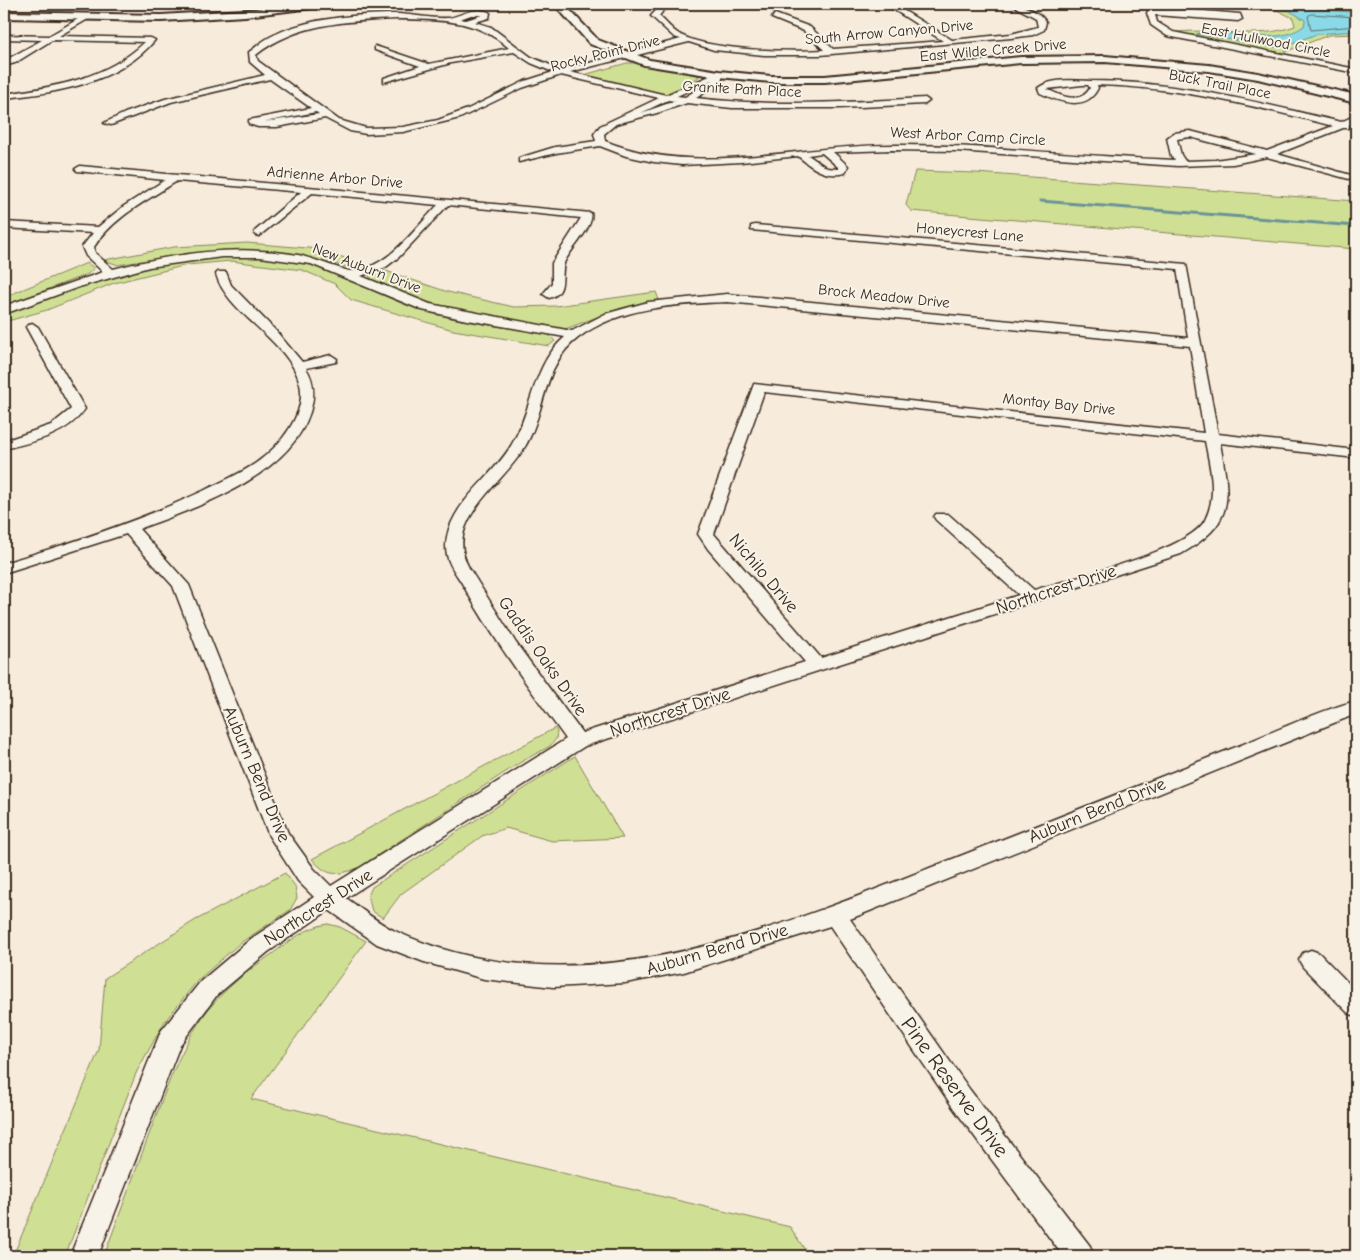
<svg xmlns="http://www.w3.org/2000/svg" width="1360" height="1260" viewBox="0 0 1360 1260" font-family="'Comic Neue',sans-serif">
  <rect width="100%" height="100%" fill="#f7ebdb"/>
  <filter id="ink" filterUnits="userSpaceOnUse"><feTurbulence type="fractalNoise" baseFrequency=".02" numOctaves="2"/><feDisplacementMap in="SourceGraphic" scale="10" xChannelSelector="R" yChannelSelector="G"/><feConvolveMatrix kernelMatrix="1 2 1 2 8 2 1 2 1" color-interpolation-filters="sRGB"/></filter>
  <g filter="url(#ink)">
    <g fill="#cfe094" stroke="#858559">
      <path d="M1247,4H1301L1356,9V34L1329,35L1282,53L1206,40L1177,32C1217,28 1257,40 1295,26L1293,18L1277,10Z"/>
      <path d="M627,63H635L698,75L699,77L671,94L664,95L586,76L587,74Z"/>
      <path d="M915,171L976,173L1356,201V249L911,211L906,205Z"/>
      <path d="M247,243L319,249L368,266L354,269L290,253L243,250L176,255L118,265L104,260L174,247Z"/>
      <path d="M226,257C260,257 295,258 327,270C359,282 388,300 421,310C462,323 506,327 548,334L555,341L549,346L453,330L351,300L335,284L302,270L231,261L187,265L114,283L47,310L4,322V314C48,297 92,279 138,268C167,261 197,259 226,257Z"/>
      <path d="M87,263L94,268L88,274L4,306V297Z"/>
      <path d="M380,269L448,292L514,307L556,306L656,292L659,300L621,308L565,329L450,308L420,300L371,279L369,275Z"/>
      <path d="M555,728L557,732L556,739L550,746L521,762L358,868C336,876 328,877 312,859Z"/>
      <path d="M575,756L623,838L552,841L506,828L482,836L401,894L383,918L372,911L368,896L372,887Z"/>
      <path d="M285,873L295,886L297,898L290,910L240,943L198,980L165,1021L137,1071L65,1256H13L99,1050L105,978L194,921Z"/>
      <path d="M328,924L340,927L366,941L251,1099L790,1227L809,1256H104C119,1215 135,1173 150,1132C165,1092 178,1053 202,1018C219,993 247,971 272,954C290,941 306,927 328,924Z"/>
    </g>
    <path fill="#8ad9e6" stroke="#6a9396" d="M1262,4C1293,4 1324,11 1356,12V31L1317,34L1279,48L1196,34C1227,26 1272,49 1304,26L1305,20L1290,11Z"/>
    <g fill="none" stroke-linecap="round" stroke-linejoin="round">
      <path stroke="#5b706e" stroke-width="1" d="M1356,17L1311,14L1308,16L1311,30L1356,26"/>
      <path stroke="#6a9396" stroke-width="3" d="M1040,201L1356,226"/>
      <defs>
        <g id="street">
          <path d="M194,4H205L197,7Z"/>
          <path d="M662,4H668L659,16C665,21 672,30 679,34C709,51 789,52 824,50L804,31L772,18L775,14L810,27L833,49L943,41L888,6L887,4H893L952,40L1011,34L1038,27L1036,18L1010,4C1022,4 1039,11 1046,22L1044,30L1033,35L1011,38L820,55H764L714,50L689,42L570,72L666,95L719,72L723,74L721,83L696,98C772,107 849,102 925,98L929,101L925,104L839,108H732L687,103L657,113L616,124L604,134L605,141C695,178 796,145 891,145C986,144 1080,157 1175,160L1171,156L1167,138L1174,133L1190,131L1267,151L1333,126C1255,106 1178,87 1097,85L1098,88C1087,112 1059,102 1040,93L1038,88C1050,78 1074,80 1090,81C1176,81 1257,102 1341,122L1356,115V121L1349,125V128H1343L1277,154L1354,176L1349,179L1267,157L1233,164L1178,166L956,151L891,150L833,152L848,166L845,173C825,178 812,168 798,156L741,162L682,165L654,162L626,156L600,146L556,153L519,162V158L555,147L596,141L594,134L600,126L659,98L561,75L522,88L460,118L403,132L366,134L350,131L325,118L277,127H258L249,124V120L311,108L270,79L171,102L111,125L104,123L125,113L165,99L265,75L250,62L249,52C255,48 261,42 268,38C303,18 360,14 399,14C415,15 435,19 449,18C461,16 477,5 490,13L489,18L475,22L491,27L531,57L562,70L681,39L674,37L651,16ZM471,15H482L466,20L460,19ZM397,19C440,20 475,18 509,48L429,64L375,46V50L420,66L384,78V82L451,63L514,52L531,63L553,72L525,81L468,109L438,120L403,127L366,128L339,120L258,61L256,55C296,23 348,21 397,19ZM714,79L685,97L677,96ZM1082,85H1088L1090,88C1081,105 1060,96 1047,89ZM668,100L675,101L641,113ZM316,112L319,114L264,122ZM1190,137L1256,154L1215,160L1185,161L1181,155L1177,139ZM822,153L838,167V169L827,168L808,155Z"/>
          <path d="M1152,4H1158L1157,7L1240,14L1242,19L1238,21L1155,15L1157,22L1173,32L1356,69V73L1167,36L1151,25L1147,13Z"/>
          <path d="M85,15L88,19L59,36L151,38L155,40C119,83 57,93 4,98V94C55,87 106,79 145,42L52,40L15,63L4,66V61L42,40L4,39V35L49,36Z"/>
          <path d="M80,166L591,213C595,225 571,249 565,261C559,273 569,293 549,298L543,294L552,283V263L581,218L448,205L399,257L386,267L361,276L430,304L572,331L605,314L648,302L727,294L1188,338L1177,269L751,230V226L755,225L1186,264L1218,434L1356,450V458L1220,443C1230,500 1236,522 1181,554L585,746L346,898C362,909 378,923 395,931C577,1014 773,930 945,862C1040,825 1135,787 1231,749C1270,734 1317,711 1356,701V714L850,919L970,1090L1090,1246L1094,1256H1063L952,1106L830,926L684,972L625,983L553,987L484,979L424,962L377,944L329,910L268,952L217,995L180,1045L98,1256H70L161,1031L201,981L252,938L314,897L298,881L269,836L173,586L126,534L4,573V563C72,543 139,521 203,491C221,482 240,474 256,463C279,447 307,414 300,384C291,342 226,313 216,274L218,272H226L231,285L276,331L302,362L331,355L337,359L336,362L306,368C315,382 315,396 310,412C289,477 197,507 139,529L189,585L288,833L314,869L331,886L566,739C530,689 493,639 463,585C458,576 449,566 447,555C445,546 446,538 449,529C461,495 495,474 512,444C533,409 532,365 565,337L462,319L422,310L311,264L260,257H222L149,267L79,287L4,314V306L103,272L86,256L82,247L93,233L4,228V222L98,227L124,206L165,180L77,171L75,169ZM177,181L301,192L255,231V235L259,236L312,193L438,205C415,228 388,269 352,271C347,272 309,257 298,255C235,244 174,254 113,269L95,253L94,247C113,217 148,200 177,181ZM727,302L1190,346L1204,433L754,384L698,534L708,549L805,662L582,733L516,643L469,568C462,555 460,542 465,528C478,495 509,475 526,445C546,410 543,364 578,338C619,307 677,304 727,302ZM764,392L1205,441C1210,468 1218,494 1205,520C1190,551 1069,579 1034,590L948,514H936L934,517L936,520L1019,595L821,658L714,534Z"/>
          <path d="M32,323L38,327L85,409C67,435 33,442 4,449V441L51,425L71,409L26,327Z"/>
          <path d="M1311,950L1319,953L1356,991V1016L1348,1013L1303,967L1299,960L1303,953Z"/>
        </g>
        <g id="secondary">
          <path d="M297,4H325L320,7L245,16L161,21L4,18V12L161,15L245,10Z"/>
          <path d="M554,4H564L598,40L650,60L719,71L771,76H825L1021,57L1105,56L1209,65L1258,73L1356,95V103L1258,79L1209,71L1105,62L1021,63L825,82H771L719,77L644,65L590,44Z"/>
        </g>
      </defs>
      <use href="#street" stroke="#3b2a1e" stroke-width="3"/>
      <use href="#secondary" stroke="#3b2a1e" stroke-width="4"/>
      <use href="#street" fill="#f7f3e8" fill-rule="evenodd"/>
      <use href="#secondary" fill="#f7f3e8" fill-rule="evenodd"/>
    </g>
  </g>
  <g text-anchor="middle" stroke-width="4" stroke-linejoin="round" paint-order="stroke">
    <g font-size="15" fill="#3b2a1e" stroke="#f7f3e8">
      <text transform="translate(889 32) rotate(-5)" y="5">South Arrow Canyon Drive</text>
      <text transform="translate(1266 40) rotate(11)" y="5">East Hullwood Circle</text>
      <text transform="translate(993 50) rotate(-5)" y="5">East Wilde Creek Drive</text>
      <text transform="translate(605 53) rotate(-14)" y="5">Rocky Point Drive</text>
      <text transform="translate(1220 84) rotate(11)" y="5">Buck Trail Place</text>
      <text transform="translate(742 89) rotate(3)" y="5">Granite Path Place</text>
      <text transform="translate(968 136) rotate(3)" y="5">West Arbor Camp Circle</text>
      <text transform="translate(335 177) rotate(5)" y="5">Adrienne Arbor Drive</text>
      <text transform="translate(970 232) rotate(5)" y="5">Honeycrest Lane</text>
      <text transform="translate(367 268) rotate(21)" y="5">New Auburn Drive</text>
      <text transform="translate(884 296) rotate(6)" y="5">Brock Meadow Drive</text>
      <text transform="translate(1059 404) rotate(6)" y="5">Montay Bay Drive</text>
    </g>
    <g font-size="18" fill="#3b2a1e" stroke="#f7f3e8">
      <text transform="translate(764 573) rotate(50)" y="6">Nichilo Drive</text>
      <text transform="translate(1056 589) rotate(-18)" y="6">Northcrest Drive</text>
      <text transform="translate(543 656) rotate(55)" y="6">Gaddis Oaks Drive</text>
      <text transform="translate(670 712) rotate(-18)" y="6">Northcrest Drive</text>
      <text transform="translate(257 774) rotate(67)" y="6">Auburn Bend Drive</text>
      <text transform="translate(1097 810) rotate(-22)" y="6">Auburn Bend Drive</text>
      <text transform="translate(318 907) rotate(-33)" y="6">Northcrest Drive</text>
      <text transform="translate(717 949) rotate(-16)" y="6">Auburn Bend Drive</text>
    </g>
    <g font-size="21" fill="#3b2a1e" stroke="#f7f3e8">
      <text transform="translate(955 1087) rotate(54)" y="7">Pine Reserve Drive</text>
    </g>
  </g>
  <rect width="1360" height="1260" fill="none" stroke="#f7f3e8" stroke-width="20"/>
  <rect x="10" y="10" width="1340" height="1240" fill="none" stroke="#3b2a1e" stroke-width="2" filter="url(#ink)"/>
</svg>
